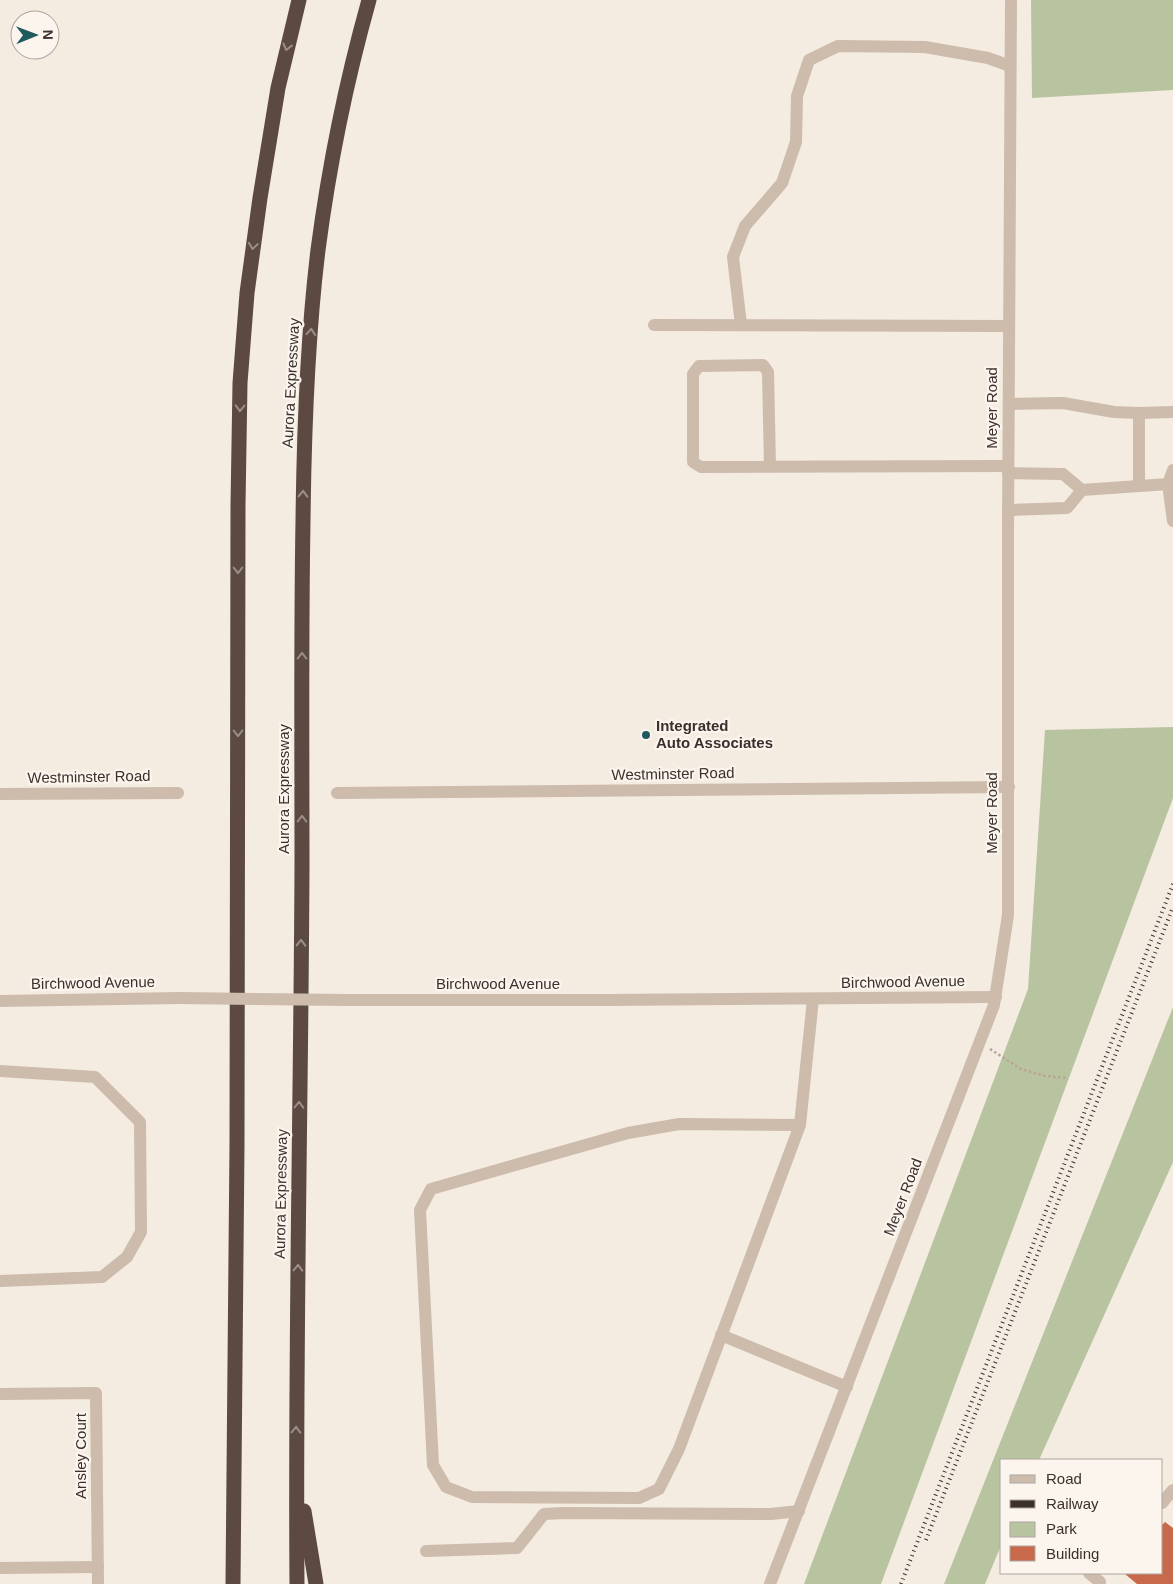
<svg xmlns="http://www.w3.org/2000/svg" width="1173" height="1584" viewBox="0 0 1173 1584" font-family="Arial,sans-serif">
  <rect width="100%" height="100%" fill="#f4ebe1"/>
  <g fill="#b8c4a0">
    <path d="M1031,0H1173V90L1032,98Z"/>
    <path d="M1173,727V798L881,1584H804L1028,989L1045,730Z"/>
    <path d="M1173,1007V1162L1039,1460H1002V1543L985,1584H944Z"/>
  </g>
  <path fill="#0003" d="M1165,1523L1173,1528V1584H1140L1126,1574L1127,1573H1162V1527Z"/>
  <path fill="#c8694b" d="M1165,1522L1173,1528V1584H1137L1125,1574L1126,1573H1162V1525Z"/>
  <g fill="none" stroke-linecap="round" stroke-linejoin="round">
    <path stroke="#b9a596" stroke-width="2.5" stroke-dasharray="2.5 2.5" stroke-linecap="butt" d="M990,1049L1021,1069L1045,1076L1068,1078"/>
    <g stroke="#cdbbac" stroke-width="12">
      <path d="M654,325L1009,326"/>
      <path d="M741,325L733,257L745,226L782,183L796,142L797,96L809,60L838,46L925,47L988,58L1010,66"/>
      <path d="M1009,404L1063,403L1114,412L1139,413"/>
      <path d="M770,467L768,372L763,365L699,366L693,374V462L701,467L1008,466"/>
      <path d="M1168,484L1173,521"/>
      <path d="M1139,485V413L1173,412"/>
      <path d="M1082,490L1168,484L1173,470"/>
      <path d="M1008,510L1067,508L1082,490L1063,474L1008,473"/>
      <path d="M337,793L1009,787"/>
      <path d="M0,794L178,793"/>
      <path d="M348,1000H608L996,997"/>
      <path d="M0,1001L179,998"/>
      <path d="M0,1071L95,1077L140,1122L141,1232L127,1257L102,1277L0,1281"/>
      <path d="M800,1125L679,1124L628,1133L431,1189L420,1210L433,1465L446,1487L472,1497L639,1498L659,1489L679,1449L800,1125L813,999"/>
      <path d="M721,1335L847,1387"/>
      <path d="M0,1394L96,1393L98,1584"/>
      <path d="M1162,1503L1173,1490"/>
      <path d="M426,1551L517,1548L544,1514L563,1513L771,1514L799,1511"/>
      <path d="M0,1568L98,1567"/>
      <path d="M1089,1573L1100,1582"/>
      <path d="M770,1584L994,1005L1008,915V531L1011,0"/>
    </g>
    <g stroke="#5c4a42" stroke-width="15">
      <path d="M304,1511L316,1584"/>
      <path d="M233,1584L237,1144L238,505L240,383L247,293L260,198L278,88L299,0"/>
      <path d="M297,1584C295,1344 301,1105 302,865C302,750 301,636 303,521C304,431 307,340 318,250C329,166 346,82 369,0"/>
    </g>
    <g stroke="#3b302b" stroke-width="4" stroke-dasharray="1 4" stroke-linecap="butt">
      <path d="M926,1540L1173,907"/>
      <path d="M901,1584L1173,884"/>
    </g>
    <path stroke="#cdbbac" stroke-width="12" d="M179,998L348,1000"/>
  </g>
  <defs><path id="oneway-chevron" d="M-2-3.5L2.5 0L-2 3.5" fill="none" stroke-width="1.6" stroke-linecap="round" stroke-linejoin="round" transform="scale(1.25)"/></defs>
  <g stroke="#9c8e87">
    <use href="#oneway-chevron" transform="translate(287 47) rotate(104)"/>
    <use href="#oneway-chevron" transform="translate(253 246) rotate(98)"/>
    <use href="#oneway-chevron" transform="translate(311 332) rotate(-85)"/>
    <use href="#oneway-chevron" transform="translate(240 408) rotate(91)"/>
    <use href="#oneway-chevron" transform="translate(303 494) rotate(-89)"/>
    <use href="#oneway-chevron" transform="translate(238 570) rotate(90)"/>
    <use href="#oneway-chevron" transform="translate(302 656) rotate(-90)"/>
    <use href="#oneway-chevron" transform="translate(238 733) rotate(90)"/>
    <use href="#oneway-chevron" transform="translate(302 819) rotate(-90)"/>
    <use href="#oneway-chevron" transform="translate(301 943) rotate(-89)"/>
    <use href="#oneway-chevron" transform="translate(299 1105) rotate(-89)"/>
    <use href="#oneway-chevron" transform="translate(298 1268) rotate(-89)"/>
    <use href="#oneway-chevron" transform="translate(296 1430) rotate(-89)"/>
  </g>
  <circle fill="#1f5a5e" stroke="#fbf5ee" stroke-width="2" cx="646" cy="735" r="5"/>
  <g text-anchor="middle" stroke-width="4.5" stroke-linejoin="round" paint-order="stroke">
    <g font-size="15" fill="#3b302b" stroke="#fbf5ee">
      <text transform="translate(291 383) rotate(-87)" y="5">Aurora Expressway</text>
      <text transform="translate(992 408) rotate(-90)" y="5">Meyer Road</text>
      <text transform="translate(673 774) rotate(-1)" y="5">Westminster Road</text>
      <text transform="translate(89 777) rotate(-1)" y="5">Westminster Road</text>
      <text transform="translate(284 789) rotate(-90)" y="5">Aurora Expressway</text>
      <text transform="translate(992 813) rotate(-90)" y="5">Meyer Road</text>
      <text transform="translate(903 982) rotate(-1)" y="5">Birchwood Avenue</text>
      <text transform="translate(93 983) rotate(-1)" y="5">Birchwood Avenue</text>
      <text x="498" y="989">Birchwood Avenue</text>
      <text transform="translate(281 1194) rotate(-89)" y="5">Aurora Expressway</text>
      <text transform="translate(903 1197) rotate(-69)" y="5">Meyer Road</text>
      <text transform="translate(81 1456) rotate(-90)" y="5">Ansley Court</text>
    </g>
    <g font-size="15" font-weight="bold" fill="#3b302b" stroke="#fbf5ee" text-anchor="start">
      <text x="656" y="731">Integrated<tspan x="656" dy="17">Auto Associates</tspan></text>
    </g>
  </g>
  <rect x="1000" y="1459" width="162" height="115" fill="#fbf5ee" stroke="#aea6a0"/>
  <rect x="1010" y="1475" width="25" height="8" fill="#cdbbac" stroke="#aea6a0"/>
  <text x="1046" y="1484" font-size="15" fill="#3b302b">Road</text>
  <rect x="1010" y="1500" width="25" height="8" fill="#3b302b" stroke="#aea6a0"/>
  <text x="1046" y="1509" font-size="15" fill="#3b302b">Railway</text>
  <rect x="1010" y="1522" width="25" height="15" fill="#b8c4a0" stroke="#aea6a0"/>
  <text x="1046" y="1534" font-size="15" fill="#3b302b">Park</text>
  <rect x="1010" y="1546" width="25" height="15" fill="#c8694b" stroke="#aea6a0"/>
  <text x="1046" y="1559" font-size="15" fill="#3b302b">Building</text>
  <g transform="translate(35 35) rotate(89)"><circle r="24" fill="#fbf5ee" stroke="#aea6a0"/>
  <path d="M0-4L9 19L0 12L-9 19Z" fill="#1f5a5e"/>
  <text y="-8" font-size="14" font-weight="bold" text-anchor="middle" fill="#3b302b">N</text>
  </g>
</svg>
